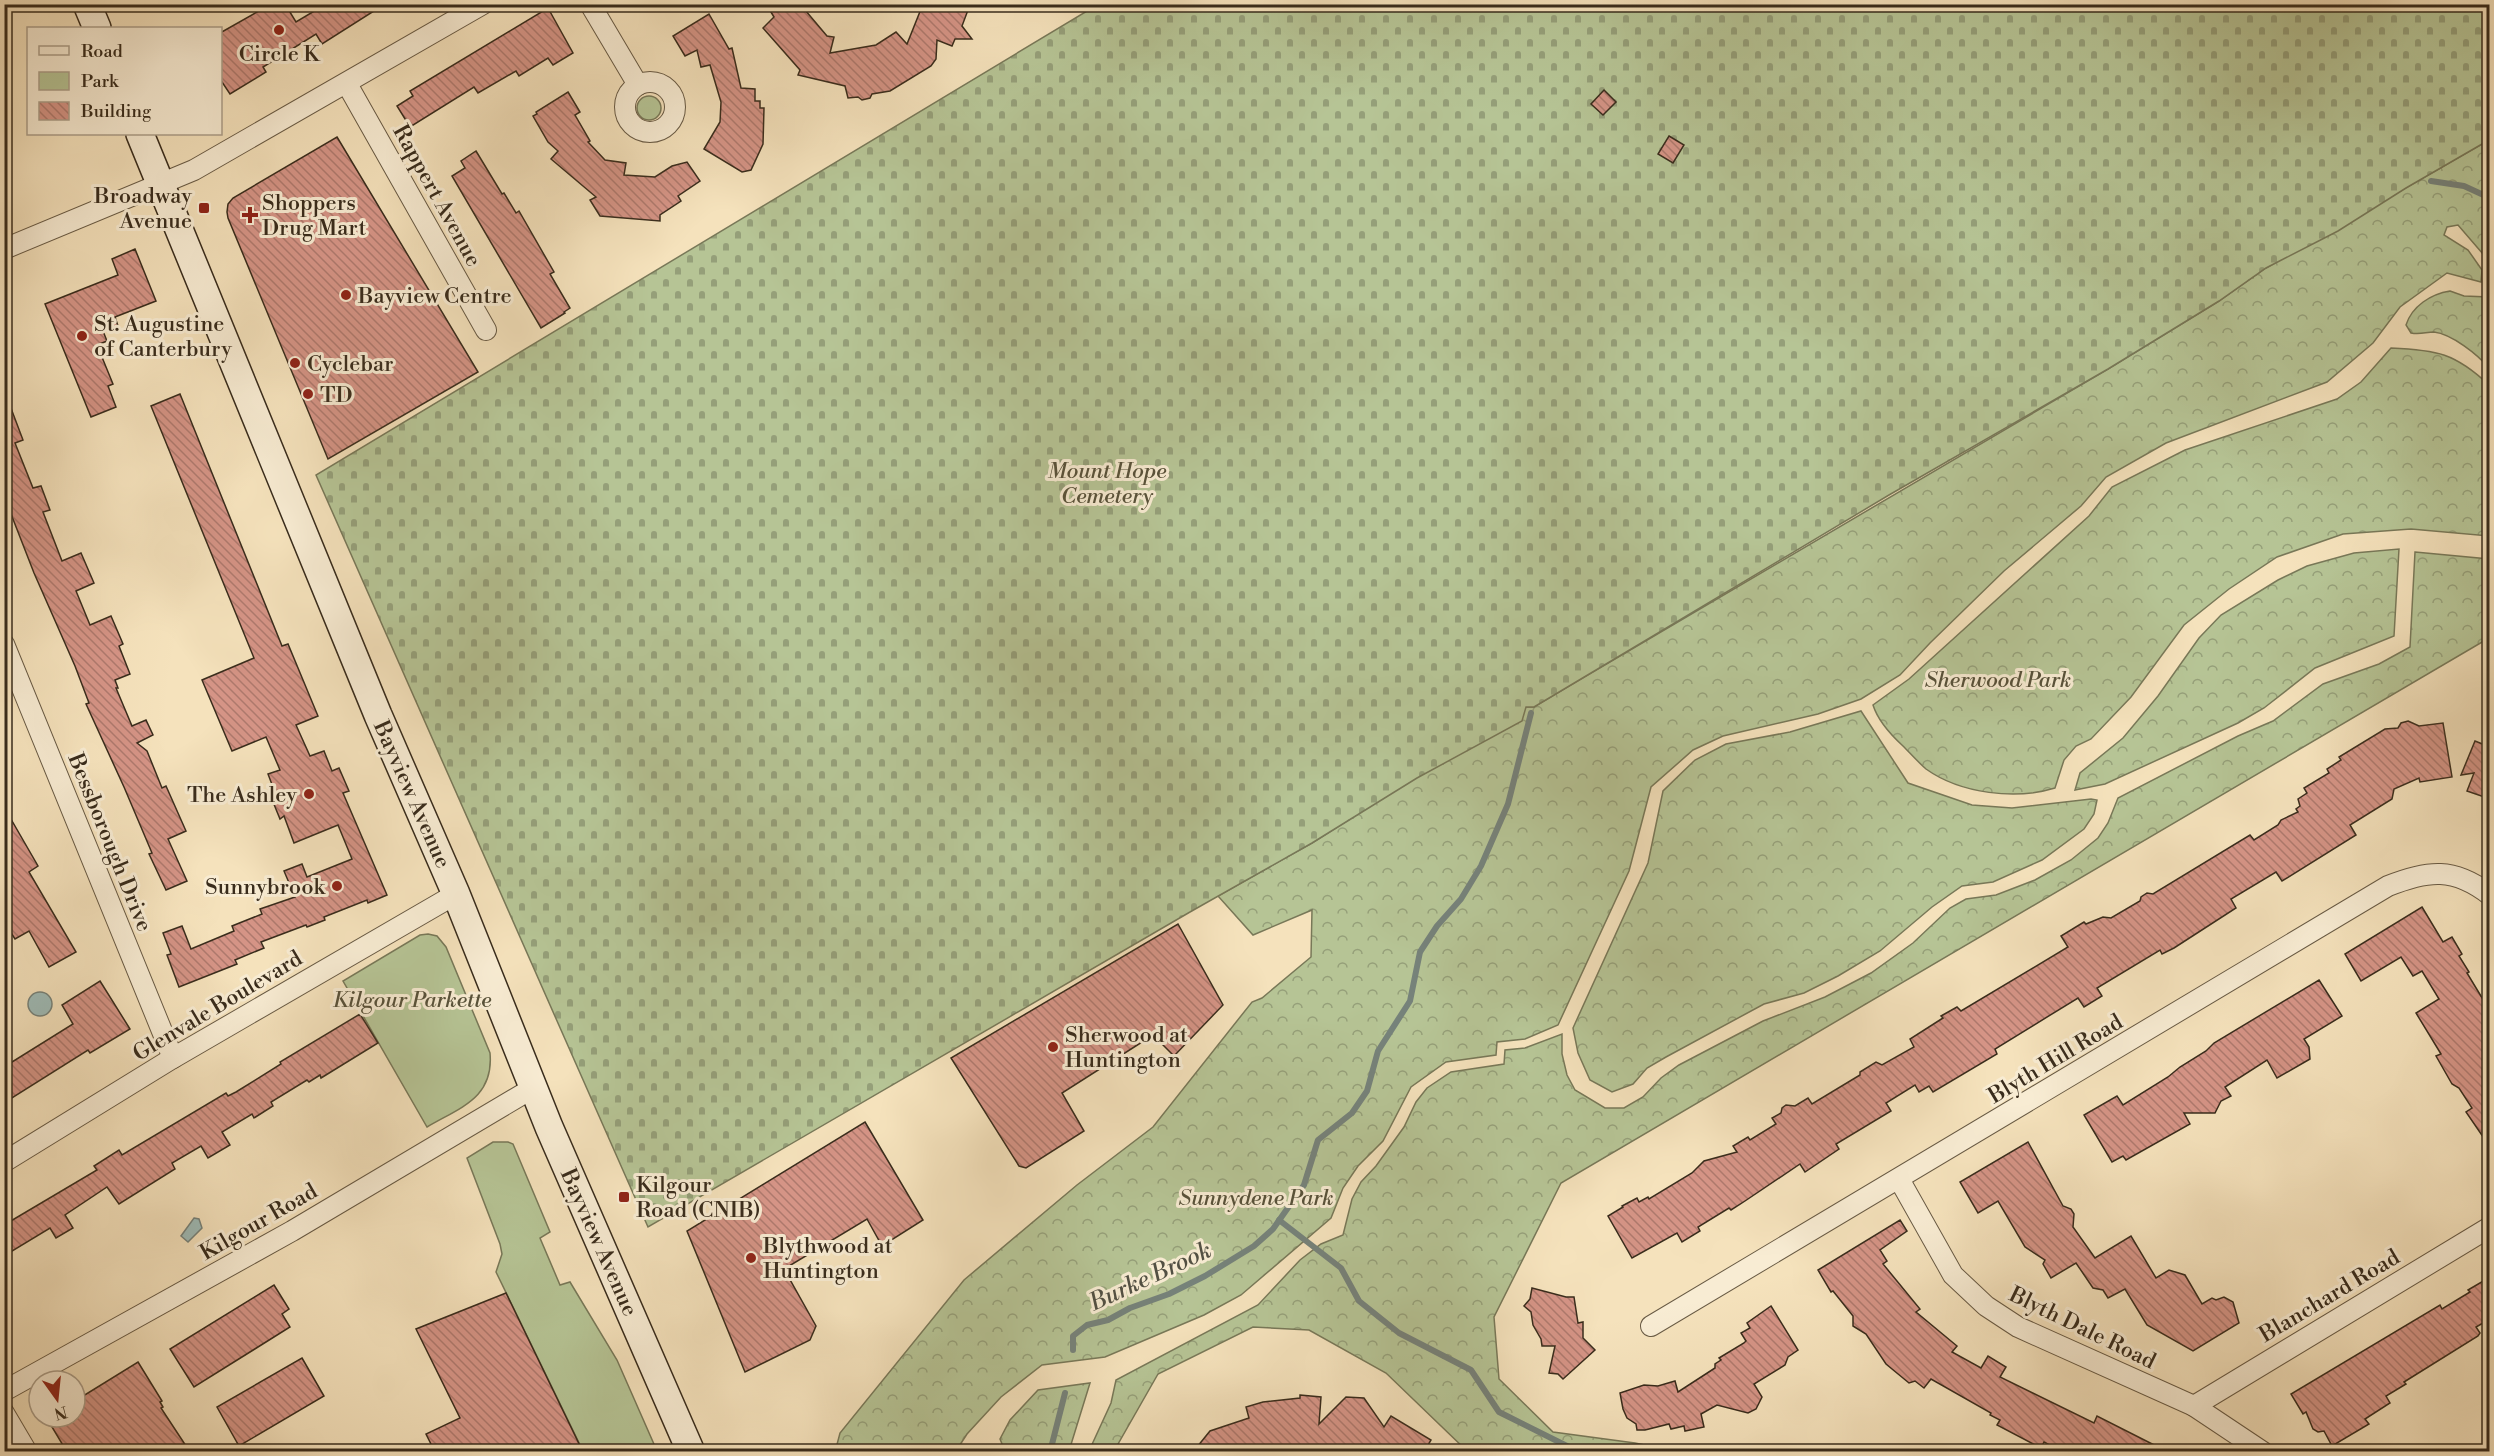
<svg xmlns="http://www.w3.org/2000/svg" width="2494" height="1456" viewBox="0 0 2494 1456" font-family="'Libre Bodoni',serif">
  <defs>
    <pattern id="forest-crowns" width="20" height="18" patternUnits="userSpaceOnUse" patternTransform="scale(1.5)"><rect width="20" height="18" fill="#b6c495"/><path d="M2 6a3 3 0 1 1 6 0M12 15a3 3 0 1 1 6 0" fill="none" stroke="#959f79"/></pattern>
    <pattern id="cemetery-stones" width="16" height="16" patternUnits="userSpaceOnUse" patternTransform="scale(1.5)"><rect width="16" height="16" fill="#b6c495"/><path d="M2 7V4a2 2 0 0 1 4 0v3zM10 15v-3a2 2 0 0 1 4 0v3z" fill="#959f79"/></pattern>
    <pattern id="building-back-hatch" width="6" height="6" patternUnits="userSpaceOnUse" patternTransform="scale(1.5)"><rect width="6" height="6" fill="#d59486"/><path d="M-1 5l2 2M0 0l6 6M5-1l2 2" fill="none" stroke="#ae796d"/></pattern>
  </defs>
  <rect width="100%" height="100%" fill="#f5e2bc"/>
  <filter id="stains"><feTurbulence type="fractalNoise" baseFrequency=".00333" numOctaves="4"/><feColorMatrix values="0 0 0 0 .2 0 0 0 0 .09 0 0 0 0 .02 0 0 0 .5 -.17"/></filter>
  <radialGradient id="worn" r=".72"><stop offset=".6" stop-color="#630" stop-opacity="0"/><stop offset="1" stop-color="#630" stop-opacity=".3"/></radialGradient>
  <g fill="#b6c495" stroke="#787858" stroke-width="1.5">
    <circle cx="649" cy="108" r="12"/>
    <path d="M428,934L437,936L446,947L490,1053C494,1098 461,1107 427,1127L343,981L420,935Z"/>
    <path d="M493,1142H508L513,1144L550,1232L540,1238L560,1285L570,1282L617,1360L657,1451H583L496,1272L502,1254L500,1244L467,1158Z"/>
  </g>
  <g fill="url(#forest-crowns)" stroke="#787858" stroke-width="1.5">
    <path d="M2489,140V261L2458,225L2447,227L2444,235L2468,250L2482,270L2481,282L2447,273L2400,307L2373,343L2327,382L2166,443L2106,477L2081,506L2004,571L1930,643L1900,675L1861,699L1818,714L1723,736L1693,750L1651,787L1629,871L1558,1025L1525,1039L1497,1042L1496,1055L1446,1062L1411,1087L1383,1141L1358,1166L1343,1188L1331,1218L1241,1295L1204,1315L1105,1357L1042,1365L1001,1397L967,1434L956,1451L835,1452L840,1433L964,1280L1077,1185L1153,1127L1252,1002L1262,998L1311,957L1312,910L1253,935L1218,896L1312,843L1526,707H1534L1586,676L2108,369L2219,301L2266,268Z"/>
    <path d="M2450,291L2464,296L2489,297V368C2478,355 2452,334 2434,332C2426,332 2420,335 2411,333L2406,325C2412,306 2431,294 2450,291Z"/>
    <path d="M2391,348C2437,350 2455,353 2489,385V536L2411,529L2343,534L2277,557L2229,589L2184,625L2131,697L2091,739L2076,746L2064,760L2055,788C2016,800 1961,794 1926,769C1918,762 1910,753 1903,746C1891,735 1878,721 1873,705L1909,679L2089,516L2112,487L2185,450L2337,399L2361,382Z"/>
    <path d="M2399,549L2394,636L2315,668L2264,708L2238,723L2105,784L2075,790L2080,773L2123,738L2158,696L2199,638L2221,615L2278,580L2307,566L2354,553Z"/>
    <path d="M2415,552L2489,559V638L1561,1183L1494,1317L1499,1379L1553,1432L1635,1443L1673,1451H1467L1386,1373L1309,1330L1253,1327L1158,1374L1114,1451H1089L1111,1403L1116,1380L1258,1305L1300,1260L1321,1244L1343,1235L1352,1199L1361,1182L1376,1166L1404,1127L1416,1102L1427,1088L1451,1072L1504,1064L1505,1050L1525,1048L1562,1034V1054L1567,1075L1575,1090L1605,1108H1624L1643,1097L1661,1078L1679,1065L1763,1021L1825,997L1871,973L1913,943L1950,908L1966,899L1996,895L2035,880L2071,860L2098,838L2108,823L2118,798L2238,736L2273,721L2323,684L2379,664L2410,647Z"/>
    <path d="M1861,711L1908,783L1972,805L2012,808L2091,799L2097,800L2094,814L2084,829L2042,860L1993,882L1962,886L1932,907L1880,951L1838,976L1804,993L1764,1004L1666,1057L1647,1068L1633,1084L1612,1092L1590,1080L1578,1053L1573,1028L1648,863L1663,791L1695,760L1726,744L1790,732Z"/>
    <path d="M1090,1383L1069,1451H1005L1000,1439L1010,1420L1038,1390Z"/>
  </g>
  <path fill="url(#cemetery-stones)" stroke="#787858" stroke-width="1.5" d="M1097,5H2489V140L2406,188L2338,231L2266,268L2219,301L2108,369L1889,495L1534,707H1526L1522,721L1417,778L1312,843L1190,912L648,1227L316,475Z"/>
  <g fill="#9fbcb8" stroke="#76827a" stroke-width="1.5">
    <circle cx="40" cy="1004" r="12"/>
    <path d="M194,1218L199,1219L202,1228L188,1242L181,1236Z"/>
  </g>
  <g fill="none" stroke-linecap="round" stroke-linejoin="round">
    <g stroke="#76827a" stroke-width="6">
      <path d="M2431,181L2464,186L2490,198"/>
      <path d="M1279,1220L1341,1268L1359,1301L1399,1333L1471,1370L1499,1412L1579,1452"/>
      <path d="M1073,1350V1336L1087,1325L1108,1320L1130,1308L1169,1294L1205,1276L1254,1246L1273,1229L1304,1185L1318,1140L1352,1113L1367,1091L1378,1051L1410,1001L1420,952L1437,926L1461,899L1481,866L1508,804L1531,713"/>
      <path d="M1050,1452L1065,1393"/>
    </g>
  </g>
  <g fill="url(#building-back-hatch)" stroke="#392c1c" stroke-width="1.5">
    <path d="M271,4H285L296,22L326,4H385L322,44L316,34L263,67L266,72L230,94L220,79V33Z"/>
    <path d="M766,4H800L827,36L834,37L830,53L876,45L896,32L907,44L923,4H954L968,10L962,26L972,39H955L952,46L937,40L936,59L931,66L890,91L872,94L870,98L862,100L858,97L848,98L845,86L798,75L800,70L763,28L774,17Z"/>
    <path d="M548,8L573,53L553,65L548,58L519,76L516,71L478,93L474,87L410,127L397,106L413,96L410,91Z"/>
    <path d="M709,14L729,49L732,48L741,88L755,89V101H760V108H764L763,144L751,170L742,172L704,149L720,122L721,102L710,65L701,67L697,50L685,56L673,36Z"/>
    <path d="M1604,90L1616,102L1603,115L1591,104Z"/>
    <path d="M568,92L580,112L575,115L590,141L588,142L605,160L626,163L624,175L655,177L672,166L687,162L700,181L678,196L681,201L660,215V221L600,216L590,200L596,197L551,159L558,151L548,142L533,116L537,114L536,112Z"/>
    <path d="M1669,136L1684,145L1673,163L1658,154Z"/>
    <path d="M337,137L478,372L328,459L228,218L227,212L228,204L233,198Z"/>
    <path d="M476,151L502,194L504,193L516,213L519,211L554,272L550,274L570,308L564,312L565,313L541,328L452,176L465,168L461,161Z"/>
    <path d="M135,249L156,301L115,317L118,326L103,331L107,341L97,345L113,384L108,386L116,407L91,417L45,304L118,275L112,259Z"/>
    <path d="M180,394L282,646L288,644L318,716L296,725L310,756L324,751L332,771L339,768L349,791L343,793L387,895L368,903L367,900L324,917L325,920L307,927L306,925L261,942L264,948L235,960L237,964L179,987L167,955L171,954L163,933L182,926L191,949L234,931L232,926L262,914L260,909L295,897L284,871L302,864L307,877L352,859L338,825L294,843L284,816L280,819L271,797L276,795L268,774L280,770L266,737L232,751L202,680L254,658L151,406Z"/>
    <path d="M4,395H6L23,440L15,443L33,488L41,486L50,510L43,512L62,561L81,553L94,583L76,591L90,625L111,616L123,644L119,646L130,674L115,680L118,688H116L132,726L146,720L153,735L137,743L147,751L162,788L166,786L186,831L168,839L187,881L166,890L149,854L152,853L124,787L86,704L89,703L75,666L34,573L4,496Z"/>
    <path d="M2408,721L2419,726L2443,723L2452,777L2420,782L2419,778L2394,789L2392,799L2350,825L2356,835L2282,881L2276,872L2231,899L2236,908L2174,948L2162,954L2160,950L2097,988L2102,996L2084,1007L2078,998L1995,1049L1997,1054L1933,1092L1929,1086L1919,1092L1915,1085L1886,1103L1891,1111L1836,1144L1839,1149L1805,1172L1800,1164L1745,1201L1731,1210L1729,1208L1698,1227L1700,1231L1682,1242L1677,1233L1632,1258L1608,1216L1623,1207L1622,1206L1637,1198L1639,1202L1648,1197L1649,1199L1692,1173L1704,1161L1737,1152L1733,1146L1748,1137L1750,1140L1776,1124L1772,1118L1781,1113L1782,1108L1786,1105L1795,1106L1808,1098L1812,1104L1860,1075V1072L1876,1062L1882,1065L1914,1047L1910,1039L1943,1018L1941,1016L1957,1007L1961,1011L2068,947L2061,936L2084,922L2086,924L2103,917L2111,918L2140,901L2141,897L2147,893L2153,894L2250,835L2254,840L2278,825L2281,820L2298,812L2296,809L2300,806L2298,799L2307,793L2304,788L2329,773L2327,769L2341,760L2339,757L2385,729L2398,728L2401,723Z"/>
    <path d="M2490,737V799L2467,791L2474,773L2461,775L2475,741L2485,745Z"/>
    <path d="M4,807L38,866L29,872L76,952L49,967L29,931L15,939L4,922V908L11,904L4,894Z"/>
    <path d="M2422,907L2443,942L2452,937L2462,954L2459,956L2469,972L2467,973L2490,1011V1016L2484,1020L2490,1030V1147L2466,1112L2472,1108L2459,1088L2452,1084L2436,1056L2441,1054L2416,1013L2439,999L2422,971L2413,976L2401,957L2361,981L2345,954Z"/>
    <path d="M1178,924L1223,1005L1174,1056L1153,1035L1062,1093L1084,1131L1026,1168L1019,1166L951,1058Z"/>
    <path d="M2319,980L2342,1016L2304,1039L2309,1047L2310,1059L2277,1078L2267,1060L2225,1087L2231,1096L2221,1101L2215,1113H2184L2190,1124L2126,1160L2123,1156L2112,1162L2084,1115L2117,1096L2123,1105L2168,1077L2180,1067L2206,1051L2214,1043Z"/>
    <path d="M100,981L130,1029L90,1053L88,1050L4,1103V1067L73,1024L62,1005Z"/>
    <path d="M360,1014L378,1043L321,1078L320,1075L309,1082L307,1080L271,1102L273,1106L254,1118L252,1114L222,1132L230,1145L208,1158L201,1146L172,1163L175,1169L119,1204L107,1187L65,1215L73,1228L56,1238L50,1228L4,1256V1225L97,1170L94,1166L119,1150L122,1155L226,1093L228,1096L236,1092L281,1064L280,1062Z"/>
    <path d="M865,1122L923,1220L882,1246L867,1219L784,1269L816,1326L810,1340L745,1372L687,1231Z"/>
    <path d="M2028,1142L2063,1206L2071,1209L2074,1214L2073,1227L2095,1258L2131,1236L2156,1278L2169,1270L2185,1275L2202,1304L2212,1298L2216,1300L2224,1297L2233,1302L2239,1323L2193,1351L2147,1325L2125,1289L2108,1298L2103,1290L2093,1288L2076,1263L2051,1278L2043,1264L2045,1260L2025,1247L1998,1201L1978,1213L1960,1182Z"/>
    <path d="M1900,1220L1907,1231L1880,1250L1887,1261L1883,1264L1920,1309L1916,1312L1957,1346L1952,1352L1981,1368L1988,1356L2006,1367L2000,1377L2094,1423L2097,1416L2168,1452H2063L2044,1442L2041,1448L1997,1425L2000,1420L1990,1415L1991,1413L1931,1379L1924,1388L1915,1381L1909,1383L1886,1364L1866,1334L1853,1326V1316L1833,1291L1831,1292L1818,1270Z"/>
    <path d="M2490,1277V1319L2476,1327L2480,1333L2478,1336L2404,1382L2406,1384L2386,1396L2390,1403L2365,1419L2369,1424L2332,1446L2324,1431L2318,1432L2313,1429L2306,1412L2303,1414L2291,1394L2440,1305L2442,1309L2470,1292L2468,1290Z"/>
    <path d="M274,1285L289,1309L282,1314L290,1327L194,1387L170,1349Z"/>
    <path d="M1532,1288L1566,1297H1574L1578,1323L1583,1322V1338L1595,1350L1563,1379L1558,1374L1549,1373L1555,1346H1542L1541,1339L1533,1325L1531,1312L1524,1306L1530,1299Z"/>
    <path d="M506,1293L583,1452H435L426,1434L460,1418L416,1329Z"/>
    <path d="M1771,1306L1798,1350L1788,1357L1785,1365L1754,1384L1762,1397L1756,1409L1748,1413L1717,1405L1701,1414L1704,1427L1685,1431L1684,1426L1671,1429L1669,1424L1645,1430H1637L1636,1424L1627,1418L1623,1409L1620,1393L1644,1385L1658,1386L1675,1381L1678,1392L1715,1368V1364L1721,1360L1719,1358L1744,1343L1746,1341L1741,1333L1750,1328L1747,1323Z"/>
    <path d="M302,1358L324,1396L239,1446L217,1407Z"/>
    <path d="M138,1362L162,1401L160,1402L163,1407L161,1408L190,1452H67L46,1417H75V1401Z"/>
    <path d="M1300,1395L1321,1397L1319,1424L1346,1397L1364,1398L1384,1427L1391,1416L1431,1440L1424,1452L1327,1448L1326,1451L1295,1449L1288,1452H1193L1210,1431L1249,1418L1246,1407L1263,1402L1300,1398Z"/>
  </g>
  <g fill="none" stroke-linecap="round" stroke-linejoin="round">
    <defs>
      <g id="street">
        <path d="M590,4L638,85"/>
        <circle cx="650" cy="107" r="25"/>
        <path d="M347,84L486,330"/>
        <path d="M4,249L194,170L483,4"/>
        <path d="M4,644L173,1058"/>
        <path d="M4,1162L173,1058L456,894"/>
        <path d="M1899,1179L1953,1275L1986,1306L2018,1327L2194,1406L2263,1452"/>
        <path d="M1651,1326L2388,886C2428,870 2454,867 2490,895"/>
        <path d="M4,1391L292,1231L533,1088"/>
        <path d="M2194,1406L2490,1227"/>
        <path d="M4,1413L27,1452"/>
      </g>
      <g id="secondary">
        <path d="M87,4L97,28"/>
        <path d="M140,134L378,715L456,894L549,1127L691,1452"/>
      </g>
    </defs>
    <use href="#street" stroke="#685a44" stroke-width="22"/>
    <use href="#secondary" stroke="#392c1c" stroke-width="30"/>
    <use href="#street" stroke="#f8ecd3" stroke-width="20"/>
    <use href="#secondary" stroke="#f8ecd3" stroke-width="27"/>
  </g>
  <g fill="#8f2418" stroke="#f8ecd3" stroke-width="2">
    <circle cx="279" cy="30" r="6"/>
    <rect x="198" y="202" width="12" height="12" rx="3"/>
    <path d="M247 206h6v6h6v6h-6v6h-6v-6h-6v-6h6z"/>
    <circle cx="346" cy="295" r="6"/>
    <circle cx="82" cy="336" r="6"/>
    <circle cx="295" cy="363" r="6"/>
    <circle cx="308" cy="394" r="6"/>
    <circle cx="309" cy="794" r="6"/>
    <circle cx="337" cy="886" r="6"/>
    <circle cx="1053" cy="1047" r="6"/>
    <rect x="618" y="1191" width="12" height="12" rx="3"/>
    <circle cx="751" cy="1258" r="6"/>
  </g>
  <g text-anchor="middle" stroke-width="6" stroke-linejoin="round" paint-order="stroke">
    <g font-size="22" fill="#392c1c" stroke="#f8ecd3" text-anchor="start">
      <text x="279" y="61" text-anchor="middle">Circle K</text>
      <text x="192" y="203" text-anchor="end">Broadway<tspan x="192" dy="25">Avenue</tspan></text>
      <text x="262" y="210">Shoppers<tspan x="262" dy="25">Drug Mart</tspan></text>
      <text x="358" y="303">Bayview Centre</text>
      <text x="94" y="331">St. Augustine<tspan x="94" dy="25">of Canterbury</tspan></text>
      <text x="307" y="371">Cyclebar</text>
      <text x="320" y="402">TD</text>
      <text x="297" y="802" text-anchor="end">The Ashley</text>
      <text x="325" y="894" text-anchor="end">Sunnybrook</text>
      <text x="1065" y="1042">Sherwood at<tspan x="1065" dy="25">Huntington</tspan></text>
      <text x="636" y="1192">Kilgour<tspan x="636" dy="25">Road (CNIB)</tspan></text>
      <text x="763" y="1253">Blythwood at<tspan x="763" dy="25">Huntington</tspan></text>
    </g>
    <g font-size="22" fill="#392c1c" stroke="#f8ecd3">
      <text transform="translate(438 195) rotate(61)" y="8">Rappert Avenue</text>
      <text transform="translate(413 794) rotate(66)" y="8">Bayview Avenue</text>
      <text transform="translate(111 842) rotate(68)" y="8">Bessborough Drive</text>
      <text transform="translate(217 1005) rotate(-31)" y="8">Glenvale Boulevard</text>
      <text transform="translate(2055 1058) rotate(-31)" y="8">Blyth Hill Road</text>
      <text transform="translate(258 1221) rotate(-30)" y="8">Kilgour Road</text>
      <text transform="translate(600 1242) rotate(66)" y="8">Bayview Avenue</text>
      <text transform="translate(2329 1295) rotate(-31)" y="8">Blanchard Road</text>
      <text transform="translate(2083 1327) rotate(26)" y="8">Blyth Dale Road</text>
    </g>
    <g font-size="22" font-style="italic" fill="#58523a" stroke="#f8ecd3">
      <text x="1107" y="478">Mount Hope<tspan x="1107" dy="25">Cemetery</tspan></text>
      <text x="1998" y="687">Sherwood Park</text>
      <text x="412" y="1007">Kilgour Parkette</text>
      <text x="1256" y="1205">Sunnydene Park</text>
    </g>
    <g font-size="24" font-style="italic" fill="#525043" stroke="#f8ecd3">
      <text transform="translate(1150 1276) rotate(-25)" y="8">Burke Brook</text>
    </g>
  </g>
  <rect width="2494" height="1456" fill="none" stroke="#f5e2bc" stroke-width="24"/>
  <rect x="6" y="6" width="2482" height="1444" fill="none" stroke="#392c1c" stroke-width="3"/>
  <rect x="12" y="12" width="2470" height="1432" fill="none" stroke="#392c1c" stroke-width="1.5"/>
  <rect x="27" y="27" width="195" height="108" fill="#f8ecd3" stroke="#ac9f8a" stroke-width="1.5"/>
  <rect x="39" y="46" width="30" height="9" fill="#f8ecd3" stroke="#ac9f8a" stroke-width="1.5"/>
  <text x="81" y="57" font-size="18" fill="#392c1c">Road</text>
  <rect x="39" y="72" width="30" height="18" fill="#b6c495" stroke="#ac9f8a" stroke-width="1.5"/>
  <text x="81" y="87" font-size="18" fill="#392c1c">Park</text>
  <rect x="39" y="102" width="30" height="18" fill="url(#building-back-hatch)" stroke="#ac9f8a" stroke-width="1.5"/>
  <text x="81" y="117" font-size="18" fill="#392c1c">Building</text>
  <g transform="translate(57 1399) rotate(165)"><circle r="28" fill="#f8ecd3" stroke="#ac9f8a" stroke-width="1.5"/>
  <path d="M0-4.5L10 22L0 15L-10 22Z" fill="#8f2418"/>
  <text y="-9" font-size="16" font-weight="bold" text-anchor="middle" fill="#392c1c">N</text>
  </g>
  <rect width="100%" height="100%" filter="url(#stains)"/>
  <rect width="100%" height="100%" fill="url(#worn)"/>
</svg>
